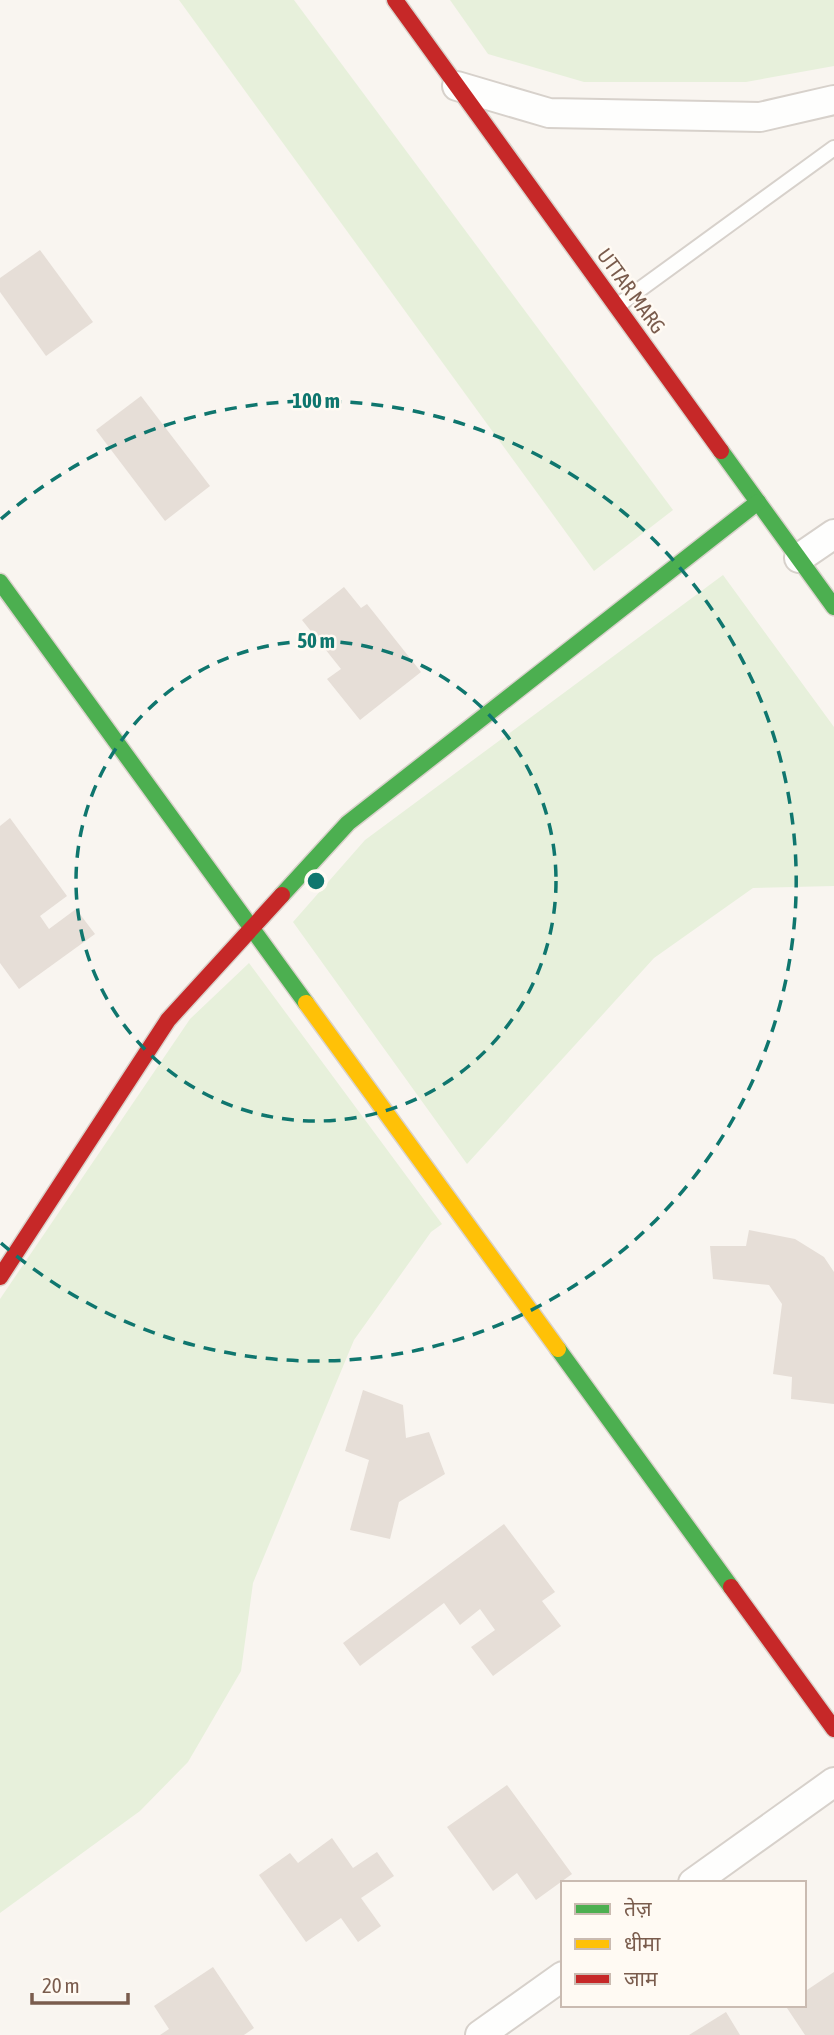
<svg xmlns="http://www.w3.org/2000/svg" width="834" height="2035" viewBox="0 0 834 2035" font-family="'Asap Condensed','Noto Sans Devanagari',sans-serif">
  <rect width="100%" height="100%" fill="#f9f5f0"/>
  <g fill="#e7f0db">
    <path d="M179,0H294L673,510L594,571Z"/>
    <path d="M450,0H834V66L746,82H584L488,54Z"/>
    <path d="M723,575L834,727V886L753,888L654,958L467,1164L293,922L365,840Z"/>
    <path d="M249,963L442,1224L431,1232L354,1340L253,1583L241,1671L188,1762L140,1811L0,1913V1299L190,1019Z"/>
  </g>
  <g fill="#e6ded7">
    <path d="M40,250L93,322L46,356L0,292V278Z"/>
    <path d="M141,396L210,486L165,521L96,430Z"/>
    <path d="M344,587L361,608L367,604L421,672L360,720L327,679L341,669L302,620Z"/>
    <path d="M10,818L67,896L40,916L49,929L76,909L95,934L19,989L0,963V826Z"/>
    <path d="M749,1230L795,1239L824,1257L834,1272V1404L791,1399L792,1377L773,1374L782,1304L769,1285L713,1279L710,1246H746Z"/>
    <path d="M363,1390L403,1405L406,1438L429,1432L445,1474L399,1502L390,1539L350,1530L369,1460L345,1451Z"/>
    <path d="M504,1524L555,1592L542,1601L561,1626L493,1676L471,1647L495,1630L480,1609L460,1625L444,1603L360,1666L343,1643Z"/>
    <path d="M507,1785L572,1874L536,1900L517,1873L493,1891L447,1827Z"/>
    <path d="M332,1838L353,1868L377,1852L394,1876L361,1898L381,1926L358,1942L341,1918L306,1942L259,1875L290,1853L298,1863Z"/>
    <path d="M213,1967L254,2028L244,2035H160L169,2029L154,2006Z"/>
    <path d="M834,1972V2035H805L785,2005H804V1992Z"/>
    <path d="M726,2012L740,2035H689Z"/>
  </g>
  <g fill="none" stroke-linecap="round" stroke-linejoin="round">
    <defs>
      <path id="lane" d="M617,306L834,148"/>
      <g id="street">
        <path d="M457,86L549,113L760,117L834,100"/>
        <path d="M799,558L834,534"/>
        <path d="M693,1883L834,1782"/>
        <path d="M480,2035L563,1976"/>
      </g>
      <g id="fast">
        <path d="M721,451L834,607"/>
        <path d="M0,582L306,1003"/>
        <path d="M282,895L348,823L758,502"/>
        <path d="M558,1349L731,1587"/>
      </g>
      <path id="slow" d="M306,1003L558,1349"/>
      <g id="jam">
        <path d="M395,0L721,451"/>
        <path d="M0,1277L168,1020L282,895"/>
        <path d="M731,1587L834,1729"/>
      </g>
    </defs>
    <use href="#lane" stroke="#d7d1cb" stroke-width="18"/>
    <use href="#street" stroke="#d7d1cb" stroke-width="32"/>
    <use href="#fast" stroke="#d9d2cb" stroke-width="19"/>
    <use href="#slow" stroke="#d9d2cb" stroke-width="19"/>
    <use href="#jam" stroke="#d9d2cb" stroke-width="19"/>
    <use href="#lane" stroke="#fefefd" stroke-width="14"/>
    <use href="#street" stroke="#fefefd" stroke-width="28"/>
    <use href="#fast" stroke="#4caf50" stroke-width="16"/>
    <use href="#slow" stroke="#ffc107" stroke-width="16"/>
    <use href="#jam" stroke="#c62828" stroke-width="16"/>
  </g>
  <g fill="none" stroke="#0f766e" stroke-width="3.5" stroke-dasharray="12 9">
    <circle cx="316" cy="881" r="240"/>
    <path d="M1 519A480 480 0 1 1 1 1243"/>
  </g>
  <g text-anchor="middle" stroke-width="5" stroke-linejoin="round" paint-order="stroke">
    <g font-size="21" fill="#7a5c4d" stroke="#fffaf3">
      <text transform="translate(631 291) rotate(54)" y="7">UTTAR MARG</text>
    </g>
  </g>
  <circle cx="316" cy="881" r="10" fill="#0f766e" stroke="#fffaf3" stroke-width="3.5"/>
  <g font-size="21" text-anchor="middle" font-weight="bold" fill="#0f766e" stroke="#fffaf3" stroke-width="5" stroke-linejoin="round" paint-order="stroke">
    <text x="316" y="408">100 m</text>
    <text x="316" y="648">50 m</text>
  </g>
  <rect x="561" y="1881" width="245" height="126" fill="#fffaf3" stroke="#cabbb1" stroke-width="2"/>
  <rect x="575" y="1904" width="35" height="10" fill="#4caf50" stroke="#cabbb1" stroke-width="2"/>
  <text x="624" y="1916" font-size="21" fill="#7a5c4d">तेज़</text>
  <rect x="575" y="1939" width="35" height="10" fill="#ffc107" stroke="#cabbb1" stroke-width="2"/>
  <text x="624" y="1951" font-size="21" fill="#7a5c4d">धीमा</text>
  <rect x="575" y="1974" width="35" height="10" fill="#c62828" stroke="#cabbb1" stroke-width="2"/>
  <text x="624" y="1986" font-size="21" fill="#7a5c4d">जाम</text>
  <path d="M32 1993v10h96v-10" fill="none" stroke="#7a5c4d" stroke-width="3.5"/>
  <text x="42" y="1993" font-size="21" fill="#7a5c4d" stroke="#fffaf3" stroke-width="5" paint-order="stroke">20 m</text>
</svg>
